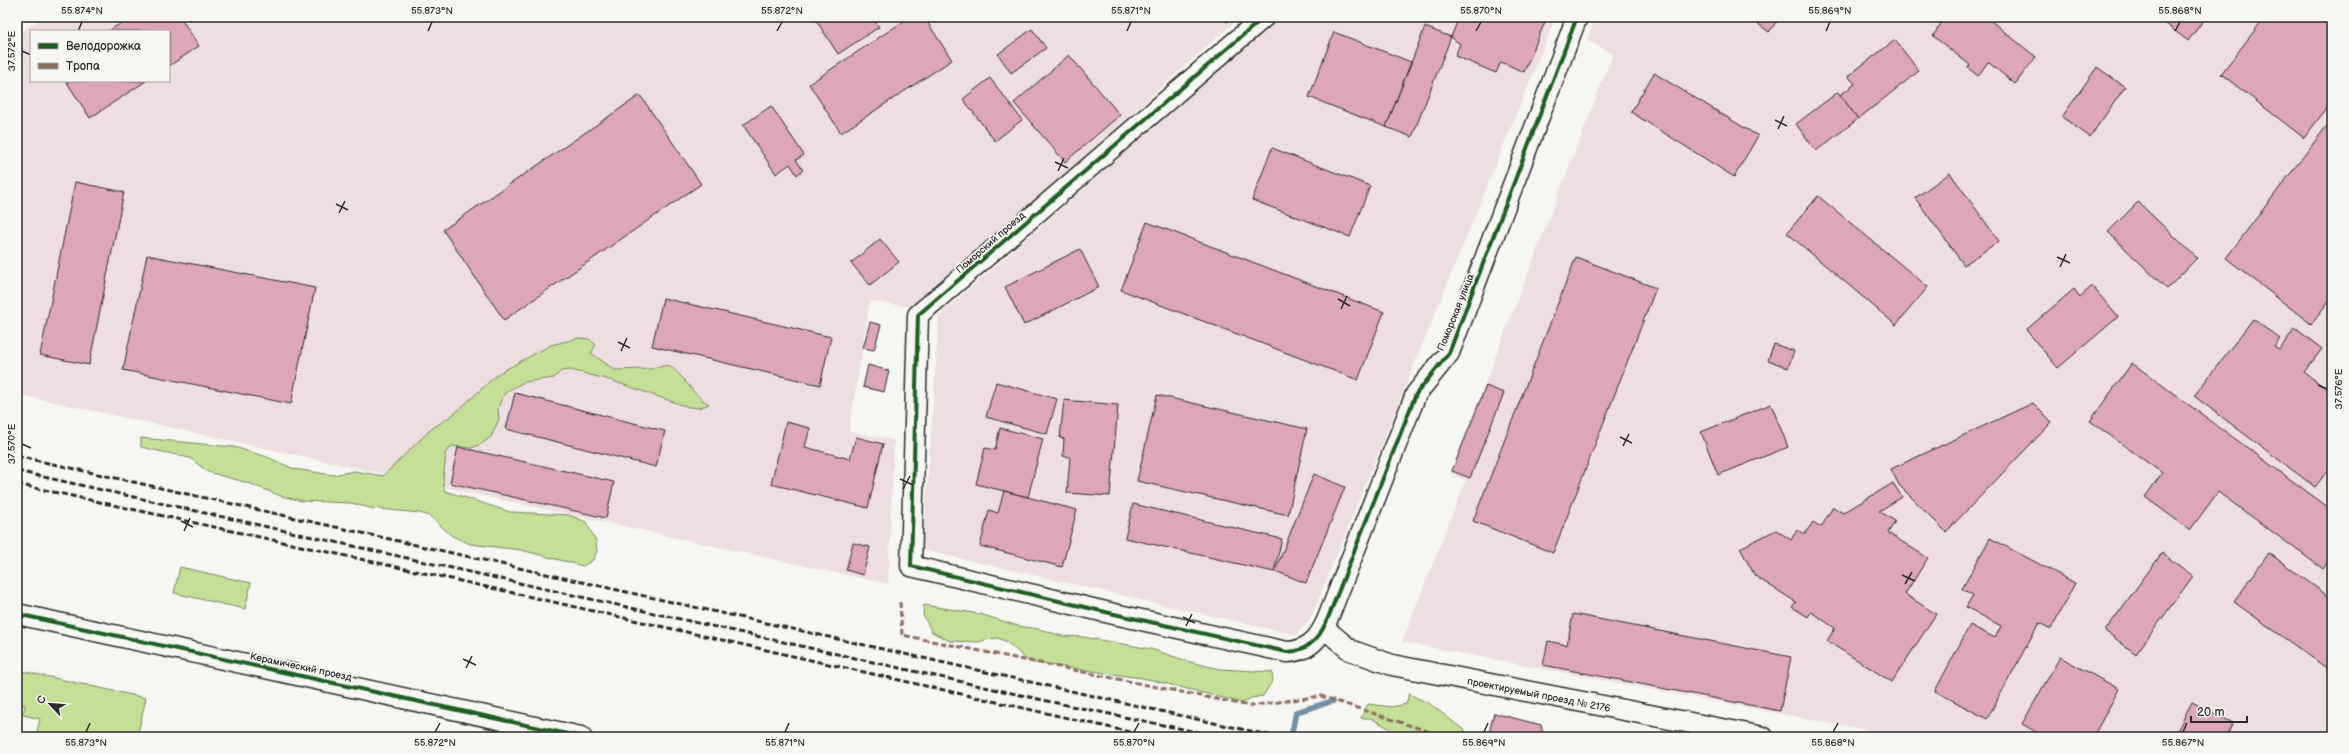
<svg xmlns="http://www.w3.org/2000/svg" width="2349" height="754" viewBox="0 0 2349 754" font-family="'Balsamiq Sans',sans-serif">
  <rect width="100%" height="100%" fill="#f6f6f2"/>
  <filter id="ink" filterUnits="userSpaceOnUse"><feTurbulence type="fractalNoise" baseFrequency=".025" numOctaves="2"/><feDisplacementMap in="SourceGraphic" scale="8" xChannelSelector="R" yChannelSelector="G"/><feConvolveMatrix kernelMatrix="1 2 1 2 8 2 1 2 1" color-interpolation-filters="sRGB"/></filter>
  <g filter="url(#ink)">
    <g fill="#efdee1" fill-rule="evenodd">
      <path d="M44,17H1240L1066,173L911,307L870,301L849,431L894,440L888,584L17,394V34ZM31,31H169V81H31Z"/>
      <path d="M1280,17H1556L1310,620L1296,635L923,550L939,315Z"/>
      <path d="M1596,17H2332V737H1904L1402,642L1466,480L1450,474L1613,54L1587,40Z"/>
    </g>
    <g fill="#c4e097" stroke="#788661">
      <path d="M579,338L589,339L596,345L591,353L615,370L649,369L668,365C684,375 692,395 709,404L699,408L688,407L610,380L571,370L561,371L554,378L524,382L506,392L501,400L498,409L499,419L491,437L481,444L472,448L452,446L445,453C447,467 440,478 445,491L510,512L569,515L586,522L596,541L597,551L593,560L583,566L521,550L470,544L452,536L430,516L420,513L370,508L351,503L302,501L281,496L248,483L208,472L190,458L141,447V438L234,447L267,457L294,469L333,475L354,471L383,476L430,430L454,414L499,373L551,345Z"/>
      <path d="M180,567L251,583L245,609L174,593Z"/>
      <path d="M924,605L980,614L1018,626L1039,629L1062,636L1083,637L1151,649L1190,662L1220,669L1272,672L1273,680L1263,696L1251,698L1243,703L1148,679L1029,662L1007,642L998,638L988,639L979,642L950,641L932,632L923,615Z"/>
      <path d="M22,671L146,698L137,737H119L101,733L99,737L36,736L40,719L23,715L25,705L17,703Z"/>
      <path d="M1409,694L1430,704L1469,734L1468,737H1404L1371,718H1361L1368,704L1392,707L1406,704Z"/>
    </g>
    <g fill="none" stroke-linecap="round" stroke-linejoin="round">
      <path stroke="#7290aa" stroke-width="5.5" d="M1291,737L1296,712L1333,701"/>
    </g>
    <g fill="#dea6b9" stroke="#2b2b2b">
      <path d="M130,17H180L199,46L169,66V31H109Z"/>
      <path d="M814,17H872L879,27L838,54Z"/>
      <path d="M910,17H924L952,60L841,133L809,84Z"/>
      <path d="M1222,17H1233L1227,22Z"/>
      <path d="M1459,17H1547L1524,72L1501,62L1496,73L1455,56L1460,44L1451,37Z"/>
      <path d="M1749,17H1780L1769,32Z"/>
      <path d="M1945,17H1986L2036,57L2015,84L1988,62L1978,76L1968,68L1970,65L1933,36Z"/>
      <path d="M2157,17H2206L2188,41Z"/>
      <path d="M2265,17H2332V101L2304,138L2221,74Z"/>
      <path d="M1425,27L1451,37L1412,137L1386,127Z"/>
      <path d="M1032,29L1046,48L1011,73L998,54Z"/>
      <path d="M1334,32L1411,62L1386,127L1309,97Z"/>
      <path d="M1895,40L1919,71L1858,119L1840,95L1855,84L1848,76Z"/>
      <path d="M1069,55L1120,115L1065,162L1014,103Z"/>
      <path d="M2097,67L2125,87L2090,137L2062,117Z"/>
      <path d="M1654,73L1758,136L1734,177L1631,112Z"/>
      <path d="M990,78L1022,120L995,141L963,99Z"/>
      <path d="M66,81H146L90,118Z"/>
      <path d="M1838,92L1858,119L1816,151L1796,124Z"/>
      <path d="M640,95L701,184L504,320L443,230Z"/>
      <path d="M771,106L804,155L796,160L803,170L797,175L790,164L776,174L743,125Z"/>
      <path d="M2332,119V297L2311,324L2226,258Z"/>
      <path d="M1272,148L1370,186L1350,237L1252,200Z"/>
      <path d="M1950,173L1999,241L1964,265L1915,198Z"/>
      <path d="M75,182L124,192L89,365L40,355Z"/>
      <path d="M1818,196L1928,287L1896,325L1787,233Z"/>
      <path d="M2138,202L2197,258L2167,289L2108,232Z"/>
      <path d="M1147,222L1384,312L1358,380L1121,290Z"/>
      <path d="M880,239L899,262L870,285L851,263Z"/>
      <path d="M1080,249L1099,287L1024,325L1005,287Z"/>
      <path d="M147,255L315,288L291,404L123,370Z"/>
      <path d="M1576,257L1656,288L1553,553L1473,521Z"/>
      <path d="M2092,286L2118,317L2058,368L2026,330L2074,289L2080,297Z"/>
      <path d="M663,298L831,337L820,385L652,346Z"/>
      <path d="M2253,319L2280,339L2274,347L2279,350L2295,328L2322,349L2304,372L2332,393V465L2315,487L2194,396Z"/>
      <path d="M870,322L881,325L874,350L863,348Z"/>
      <path d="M1774,344L1794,351L1788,368L1768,360Z"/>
      <path d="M2132,363L2332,510V556L2323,569L2218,492L2190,530L2145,497L2162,473L2090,421Z"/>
      <path d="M868,365L889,371L884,392L863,387Z"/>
      <path d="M996,382L1057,399L1047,434L986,417Z"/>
      <path d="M1486,386L1504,393L1470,478L1452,471Z"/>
      <path d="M515,393L665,431L656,467L506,429Z"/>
      <path d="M1157,395L1307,429L1288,515L1137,481Z"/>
      <path d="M1064,400L1118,405L1110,496L1067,493L1070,457L1063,456L1064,439L1060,438Z"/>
      <path d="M2033,403L2052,422L1946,532L1899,485L1891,469Z"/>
      <path d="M1771,404L1788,447L1718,475L1701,432Z"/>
      <path d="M786,422L810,428L805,447L850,459L856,437L883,444L868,508L771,484Z"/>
      <path d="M1000,428L1043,439L1028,497L976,484L985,448L995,450Z"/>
      <path d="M458,447L614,482L606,518L450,483Z"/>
      <path d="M1314,474L1345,487L1306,583L1275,571Z"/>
      <path d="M1893,483L1902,497L1879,511L1895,521L1888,533L1928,558L1905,594L1936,614L1892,682L1827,641L1835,628L1811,612L1808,617L1792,607L1796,602L1755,576L1740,548L1776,530L1791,540L1797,530L1805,534L1813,522L1821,527L1833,507L1843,513Z"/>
      <path d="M1004,491L1077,510L1062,567L980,546L989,510L998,513Z"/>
      <path d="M1133,504L1282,539L1274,572L1125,538Z"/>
      <path d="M1990,538L2075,583L2051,629L2039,623L1987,719L1935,691L1970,625L1995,638L2001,626L1966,607L1973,595L1962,589Z"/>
      <path d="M853,543L870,547L863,575L846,570Z"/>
      <path d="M2162,553L2193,576L2136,654L2105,631Z"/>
      <path d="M2269,553L2332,599V672L2234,602Z"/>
      <path d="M1573,614L1791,657L1780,711L1543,665L1548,641L1567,645Z"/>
      <path d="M2060,657L2119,689L2093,737H2045L2022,724Z"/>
      <path d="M2192,702L2233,723L2226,737H2174Z"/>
      <path d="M1494,713L1541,725L1544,737H1488Z"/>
    </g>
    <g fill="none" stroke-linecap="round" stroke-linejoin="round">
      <defs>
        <g id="minor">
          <path d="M1264,17L918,315L911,566L1114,614L1287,652C1312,651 1322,634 1330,613L1416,394L1449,353L1577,17"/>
          <path d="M17,614L581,737"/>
          <path d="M1324,628L1350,650L1392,665L1763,737"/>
        </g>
      </defs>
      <use href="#minor" stroke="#2b2b2b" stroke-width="23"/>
      <use href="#minor" stroke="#f6f6f2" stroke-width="20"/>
      <g stroke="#2b2b2b" stroke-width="3" stroke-dasharray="6 3" stroke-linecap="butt">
        <path d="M17,456L1277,737"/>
        <path d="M17,471L1052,702L1221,737"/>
        <path d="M17,484L447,578L1152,737"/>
      </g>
      <path stroke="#8d6e63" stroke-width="3" stroke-dasharray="6 3" stroke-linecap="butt" d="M900,602L902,635L1250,706L1321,696L1445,737"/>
      <defs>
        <g id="cycleway">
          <path d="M1264,17L918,315L911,566L1114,614L1287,652C1312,651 1322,634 1330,613L1416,394L1449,353L1577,17"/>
          <path d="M17,614L581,737"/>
        </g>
      </defs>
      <use href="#cycleway" stroke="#f6f6f2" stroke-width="6"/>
      <use href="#cycleway" stroke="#1b5e20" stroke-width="4"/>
    </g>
  </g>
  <path fill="none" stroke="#2b2b2b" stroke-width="1.5" d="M78,31L82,22M428,31L432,22M777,31L782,22M1127,31L1131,22M1476,31L1481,22M1826,31L1830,22M2175,31L2180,22M22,51L31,55M1775,120L1787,126M1778,129L1784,116M1055,162L1068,168M1058,171L1064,158M336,204L348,210M339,213L345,201M2057,257L2070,263M2060,267L2066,254M1338,299L1350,306M1341,309L1347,296M618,342L630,348M621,351L627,338M2318,385L2327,389M1620,437L1632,443M22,444L31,448M1623,446L1629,434M900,479L913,485M903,489L910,476M181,521L193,527M184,531L190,518M1902,575L1915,581M1905,584L1912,572M1183,617L1195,623M1186,626L1192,614M463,659L476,665M466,668L472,656M86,732L90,723M435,732L440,723M785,732L789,723M1134,732L1139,723M1484,732L1488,723M1833,732L1838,723M2183,732L2187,723"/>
  <g text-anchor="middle" stroke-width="3.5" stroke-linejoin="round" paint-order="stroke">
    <g font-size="10" fill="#2b2b2b" stroke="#f6f6f2">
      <text transform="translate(990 242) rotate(-41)" y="4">Поморский проезд</text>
      <text transform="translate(1455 312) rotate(-68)" y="4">Поморская улица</text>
      <text transform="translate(301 666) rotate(12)" y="4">Керамический проезд</text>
      <text transform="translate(1539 694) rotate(11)" y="4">проектируемый проезд № 2176</text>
    </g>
  </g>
  <rect width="2349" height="754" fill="none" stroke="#f6f6f2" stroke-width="44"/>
  <rect x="30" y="30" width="140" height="52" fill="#f6f6f2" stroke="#a5a5a2"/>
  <rect x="38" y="43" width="20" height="6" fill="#1b5e20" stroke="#a5a5a2"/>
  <text x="66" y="50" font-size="12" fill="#2b2b2b">Велодорожка</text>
  <rect x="38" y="63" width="20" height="6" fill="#8d6e63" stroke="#a5a5a2"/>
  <text x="66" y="70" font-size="12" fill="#2b2b2b">Тропа</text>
  <g transform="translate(50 704) rotate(296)" stroke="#f6f6f2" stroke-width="3" paint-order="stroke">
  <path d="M0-3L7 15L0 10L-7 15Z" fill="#2b2b2b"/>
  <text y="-6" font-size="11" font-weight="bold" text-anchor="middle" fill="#2b2b2b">С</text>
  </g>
  <path d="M2191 716v6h56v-6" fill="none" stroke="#2b2b2b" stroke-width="2"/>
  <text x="2197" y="716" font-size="12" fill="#2b2b2b" stroke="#f6f6f2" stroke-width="3" paint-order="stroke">20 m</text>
  <rect x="22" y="22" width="2305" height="710" fill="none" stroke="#2b2b2b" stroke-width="1.5"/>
  <g font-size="10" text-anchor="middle" fill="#2b2b2b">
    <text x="82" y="14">55.874°N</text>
    <text x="432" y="14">55.873°N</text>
    <text x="782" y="14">55.872°N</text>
    <text x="1131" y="14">55.871°N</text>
    <text x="1481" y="14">55.870°N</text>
    <text x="1830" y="14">55.869°N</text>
    <text x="2180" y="14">55.868°N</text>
    <text transform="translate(11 51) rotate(-90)" y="4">37.572°E</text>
    <text transform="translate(2338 389) rotate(-90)" y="4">37.576°E</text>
    <text transform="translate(11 444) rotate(-90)" y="4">37.570°E</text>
    <text x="86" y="746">55.873°N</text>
    <text x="435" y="746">55.872°N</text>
    <text x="785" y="746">55.871°N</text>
    <text x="1134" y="746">55.870°N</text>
    <text x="1484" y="746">55.869°N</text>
    <text x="1833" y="746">55.868°N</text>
    <text x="2183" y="746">55.867°N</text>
  </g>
</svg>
